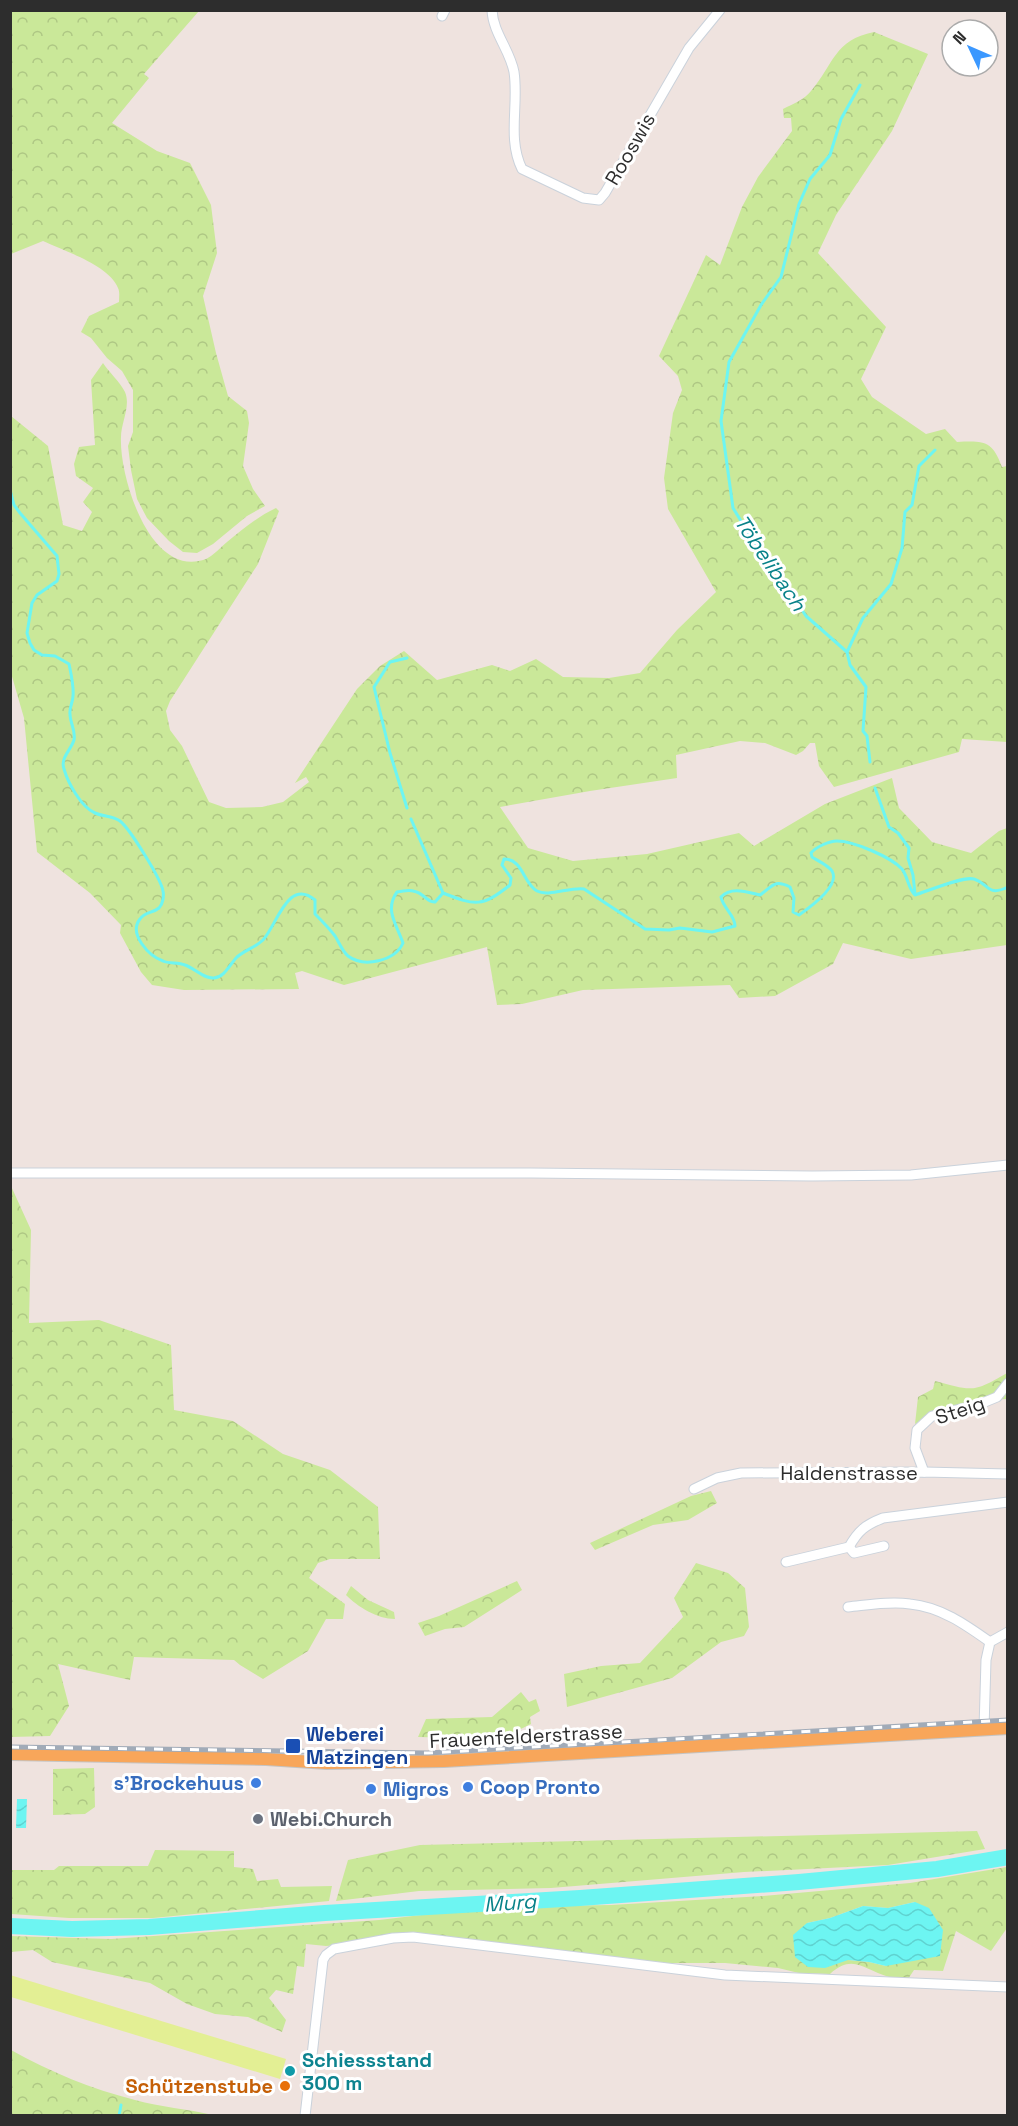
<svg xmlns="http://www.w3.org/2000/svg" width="1018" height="2126" viewBox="0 0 1018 2126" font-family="'Space Grotesk',sans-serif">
  <defs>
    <pattern id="forest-crowns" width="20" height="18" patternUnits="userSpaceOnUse" patternTransform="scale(1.5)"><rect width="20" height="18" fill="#cae899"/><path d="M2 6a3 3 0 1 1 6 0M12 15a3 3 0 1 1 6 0" fill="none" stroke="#aec784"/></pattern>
    <pattern id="water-waves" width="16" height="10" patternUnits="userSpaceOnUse" patternTransform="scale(1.5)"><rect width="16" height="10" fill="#6df5f2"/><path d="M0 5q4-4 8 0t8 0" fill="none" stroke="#5fd2d0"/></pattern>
  </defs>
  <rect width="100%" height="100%" fill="#efe3df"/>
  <g fill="url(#forest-crowns)" fill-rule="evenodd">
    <path d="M11,10L199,11L144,74L149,78L112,123L157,151L190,163L211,205L217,253L203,296L216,353L228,396L247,411L249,423L243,466L253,489L265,506L247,516L213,544L197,553L183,552L169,541L147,518L137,499L131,470L128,446L133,432V390L122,371L107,358L91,338L81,332L89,316L119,302C119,297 120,292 118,288C109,265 64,251 43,241L11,254Z"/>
    <path d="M874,32L928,54L892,131L836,215L818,253L886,327L861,379L872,397L926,434L945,429L957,442C984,441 992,440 1002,467L1007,466V742L962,739L959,752L834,787L819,766L815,743H810L803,751L796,755L765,743L740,741L676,755L677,778L590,791L500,807L528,848L573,861L647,854L739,833L754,846L825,804L892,778L899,808L932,842L971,853L999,831L1007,828V945L911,959L843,943L833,964L775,996L739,998L730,985L583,990L522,1004L497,1005L487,947L344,985L302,971L295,973L299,989L184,990L152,985L141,972L120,933L121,925L90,893L37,852L24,718L11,673V416L48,446L63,525L82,531L92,512L83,502L93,488L76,476L74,464L79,447L95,445L91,380L103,363C109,372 120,382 125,392C131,406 121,423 121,437C119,476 150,580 206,559C213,556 221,547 227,542C243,529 257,517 276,508L279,511L258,564L170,701L166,711L170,730L182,746L209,802L226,808L262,807L283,802L309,782L306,777L295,783L357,689L380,666L404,651L437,680L492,665L510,671L536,659L563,677L609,678L640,673L677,630L716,592L668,509L664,478L673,413L682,390L678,376L659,356L706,255L720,265L742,207L758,177L792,131L791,118H784L783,109C793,104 805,99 811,91C834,64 834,40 874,32Z"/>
    <path d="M11,1186L31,1230L29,1323L99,1320L171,1345L174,1410L233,1421L283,1454L330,1470L378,1507L380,1559H330L318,1563L309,1578L345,1604L343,1619H326L308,1651L263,1679L240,1665L234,1660L134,1657L130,1680L58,1664L69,1706L50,1736L11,1737Z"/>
    <path d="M1007,1373V1399L984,1400L931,1413L915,1424L918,1397L933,1389L935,1381C972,1391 973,1393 1007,1373Z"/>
    <path d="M711,1491L717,1503L688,1520L653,1525L595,1550L590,1543L691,1496Z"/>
    <path d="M696,1563L728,1573L745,1588L749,1627L744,1636L721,1642L672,1678L567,1707L564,1674L601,1666L640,1663L683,1617L674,1598Z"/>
    <path d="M517,1581L522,1590L464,1627L445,1629L425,1636L418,1623L439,1616Z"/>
    <path d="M351,1586L368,1600L394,1612L395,1619C377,1619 358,1607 346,1595Z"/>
    <path d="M521,1692L529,1702L536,1699L540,1711L530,1717L531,1724L500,1739L418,1737L426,1719L492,1717Z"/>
    <path d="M94,1768L95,1807L85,1814L53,1815V1769Z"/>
    <path d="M977,1831L985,1849L888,1865L744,1872L551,1888L419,1891L336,1901L348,1860L420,1845Z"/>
    <path d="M155,1850L234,1851V1867L253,1869L257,1881L278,1879L281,1887L332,1886L329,1901L153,1918H69L11,1914V1870H54L59,1866H148Z"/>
    <path d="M1007,1867V1928L991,1951L956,1931L943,1971L914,1970L908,1979C902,1978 895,1978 889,1977C864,1970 853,1953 830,1974L799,1973L778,1968L725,1963H630L439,1936L326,1946L306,1944L304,1967L297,1966L293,1994L276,1990L269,1998L286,2020L282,2032L248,2017L215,2014L187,2004L150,1983L52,1962L33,1950L11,1952L10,1936L111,1939L379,1920L447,1912L548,1906L611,1905L763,1896L910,1883ZM915,1902L886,1966L869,1962L848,1960L807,1923L830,1918L863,1906L888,1908Z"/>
    <path d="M11,2050C50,2072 92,2089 135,2100C161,2107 187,2109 213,2115H11Z"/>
  </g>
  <path fill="#e3ef94" d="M10,1975L286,2059L280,2079L11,1997Z"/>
  <g fill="url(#water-waves)">
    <path d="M17,1799H27L26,1828H16Z"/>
    <path d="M915,1902L929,1908L943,1930L940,1956L886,1966L869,1962L848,1960L825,1968L808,1967L795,1957L793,1935L807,1923L830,1918L863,1906L888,1908Z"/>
  </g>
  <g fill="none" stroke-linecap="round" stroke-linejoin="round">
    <g stroke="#6df5f2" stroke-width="3">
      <path d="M860,85L841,119L830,155L810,179L799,204L781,277L761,305L729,362L721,421L733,508L759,550L776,566L782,581L806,616L847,652L850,665L866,687L863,731L867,736L870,762"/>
      <path d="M10,490L14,505L20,513L57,556L59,574L57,581L37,595L32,603L27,633L30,643L34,650L42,655L55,656L69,664C71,674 74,686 73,696C73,702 69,708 70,714C70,723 76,731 74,740C71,750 60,758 64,769C68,783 81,807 95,813C104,817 112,815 120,821C130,829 161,879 163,891C164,896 163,904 159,908C153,913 145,912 140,919C128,934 149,956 163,961C169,964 178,962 185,965C194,968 204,979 214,978C225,977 230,964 237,957C245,950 256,947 263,940C277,925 288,877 315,900V914C322,921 329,928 335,936C339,942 342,951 348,956C364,968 395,961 403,943C397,925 384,910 397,892C406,890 414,889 422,895C428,899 428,902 435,902L443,893C476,906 482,907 510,885L511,878L502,865L504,859C523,859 523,883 537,891C548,897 570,887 584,889L645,929L669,930L680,928L712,932L735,926C735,915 723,908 721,897C731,886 747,892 760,895C773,886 774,879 790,887L794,898L793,912L799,915C809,908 841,886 832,871C828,865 818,861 812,857L811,853C816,847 829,841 837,841C853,841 891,857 902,869C908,877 908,888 915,895C928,891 963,876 974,879C990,884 987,897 1008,887"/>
      <path d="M847,652L863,618L891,584L902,548L905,512L912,505L919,466L935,450"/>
      <path d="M407,658L390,662L374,687L390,753L407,808"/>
      <path d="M875,788L889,827L898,833L909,848L908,858L913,875L915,894"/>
      <path d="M411,819L443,893"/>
      <path d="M119,2116L121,2105"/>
    </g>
    <path stroke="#6df5f2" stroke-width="16" d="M10,1926L72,1929L149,1927L325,1913L580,1898L799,1882L937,1869L1008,1857"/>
    <defs>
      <g id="minor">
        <path d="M492,10C493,33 510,50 514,72C519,104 507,139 522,169L583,198L599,200L605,193L689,48L720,10"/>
        <path d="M442,16L445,10"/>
        <path d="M10,1173H531L812,1176L911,1175L1008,1165"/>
        <path d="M924,1472L915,1448L917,1430L932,1416L980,1404L997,1397L1008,1383"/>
        <path d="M694,1489L717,1478L741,1473L924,1472L1008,1474"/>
        <path d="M849,1547L854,1553L884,1546"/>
        <path d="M786,1562L849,1547C858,1531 865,1525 883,1518L1008,1502"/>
        <path d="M848,1607C868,1605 890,1601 910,1604C941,1607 966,1625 990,1642"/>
        <path d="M984,1729L986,1660L990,1642L1008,1632"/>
        <path d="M305,2116L323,1960L326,1955L334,1949L393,1938L413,1937L725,1975L1008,1987"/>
      </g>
      <path id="major" d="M10,1754L266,1759L327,1763L444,1761L1008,1728"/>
    </defs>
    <use href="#minor" stroke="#cad2db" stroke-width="11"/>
    <use href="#major" stroke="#c4c4c4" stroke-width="14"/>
    <use href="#minor" stroke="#fff" stroke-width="9"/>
    <use href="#major" stroke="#f8a65a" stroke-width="12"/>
    <defs>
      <path id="rail" d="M10,1747L428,1753L1008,1720"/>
    </defs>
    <use href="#rail" stroke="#a1abb8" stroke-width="5"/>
    <use href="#rail" stroke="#fff" stroke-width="3" stroke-dasharray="9" stroke-linecap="butt"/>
  </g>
  <rect fill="#1a4fb4" stroke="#fff" stroke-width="2" x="285" y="1738" width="16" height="16" rx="3"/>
  <g fill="#3f7fe0" stroke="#fff" stroke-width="2">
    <circle cx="256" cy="1783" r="6"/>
    <circle cx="468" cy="1787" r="6"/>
    <circle cx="371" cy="1789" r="6"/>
  </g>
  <circle fill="#6b7280" stroke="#fff" stroke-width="2" cx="258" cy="1819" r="6"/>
  <circle fill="#0f9aa8" stroke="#fff" stroke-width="2" cx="290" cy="2071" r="6"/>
  <circle fill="#e8710a" stroke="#fff" stroke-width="2" cx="285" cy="2086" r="6"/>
  <g text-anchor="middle" stroke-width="6" stroke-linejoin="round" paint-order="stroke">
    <g font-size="20" fill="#2d2d2d" stroke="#fff">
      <text transform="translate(630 149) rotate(-60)" y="7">Rooswis</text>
      <text transform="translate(960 1410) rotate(-18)" y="7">Steig</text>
      <text x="849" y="1480">Haldenstrasse</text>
      <text transform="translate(526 1736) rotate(-3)" y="7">Frauenfelderstrasse</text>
    </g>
    <g font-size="20" font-weight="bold" fill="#164399" stroke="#fff" text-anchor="start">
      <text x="306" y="1741">Weberei<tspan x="306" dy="23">Matzingen</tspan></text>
    </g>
    <g font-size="20" font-weight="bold" fill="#366cbe" stroke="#fff" text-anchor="start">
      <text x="244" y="1790" text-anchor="end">s'Brockehuus</text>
      <text x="480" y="1794">Coop Pronto</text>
      <text x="383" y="1796">Migros</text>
    </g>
    <g font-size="20" font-weight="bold" fill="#5b616d" stroke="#fff" text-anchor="start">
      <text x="270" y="1826">Webi.Church</text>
    </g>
    <g font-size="20" font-weight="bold" fill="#0d838f" stroke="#fff" text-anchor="start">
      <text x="302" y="2067">Schiessstand<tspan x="302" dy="23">300 m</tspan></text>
    </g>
    <g font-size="20" font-weight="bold" fill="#c56008" stroke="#fff" text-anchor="end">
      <text x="273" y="2093">Schützenstube</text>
    </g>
    <g font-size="21" font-style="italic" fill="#088289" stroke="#fff">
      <text transform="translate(770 563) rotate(56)" y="7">Töbelibach</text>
      <text transform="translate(510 1903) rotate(-4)" y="7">Murg</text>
    </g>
  </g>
  <rect width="1018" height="2126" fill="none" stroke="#2d2d2d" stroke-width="24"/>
  <g transform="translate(970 48) rotate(314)"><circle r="28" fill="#ffffff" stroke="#ababab" stroke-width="1.5"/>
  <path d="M0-4.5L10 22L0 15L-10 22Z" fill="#3b98ff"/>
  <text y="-9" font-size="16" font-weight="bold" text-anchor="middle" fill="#2d2d2d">N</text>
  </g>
</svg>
